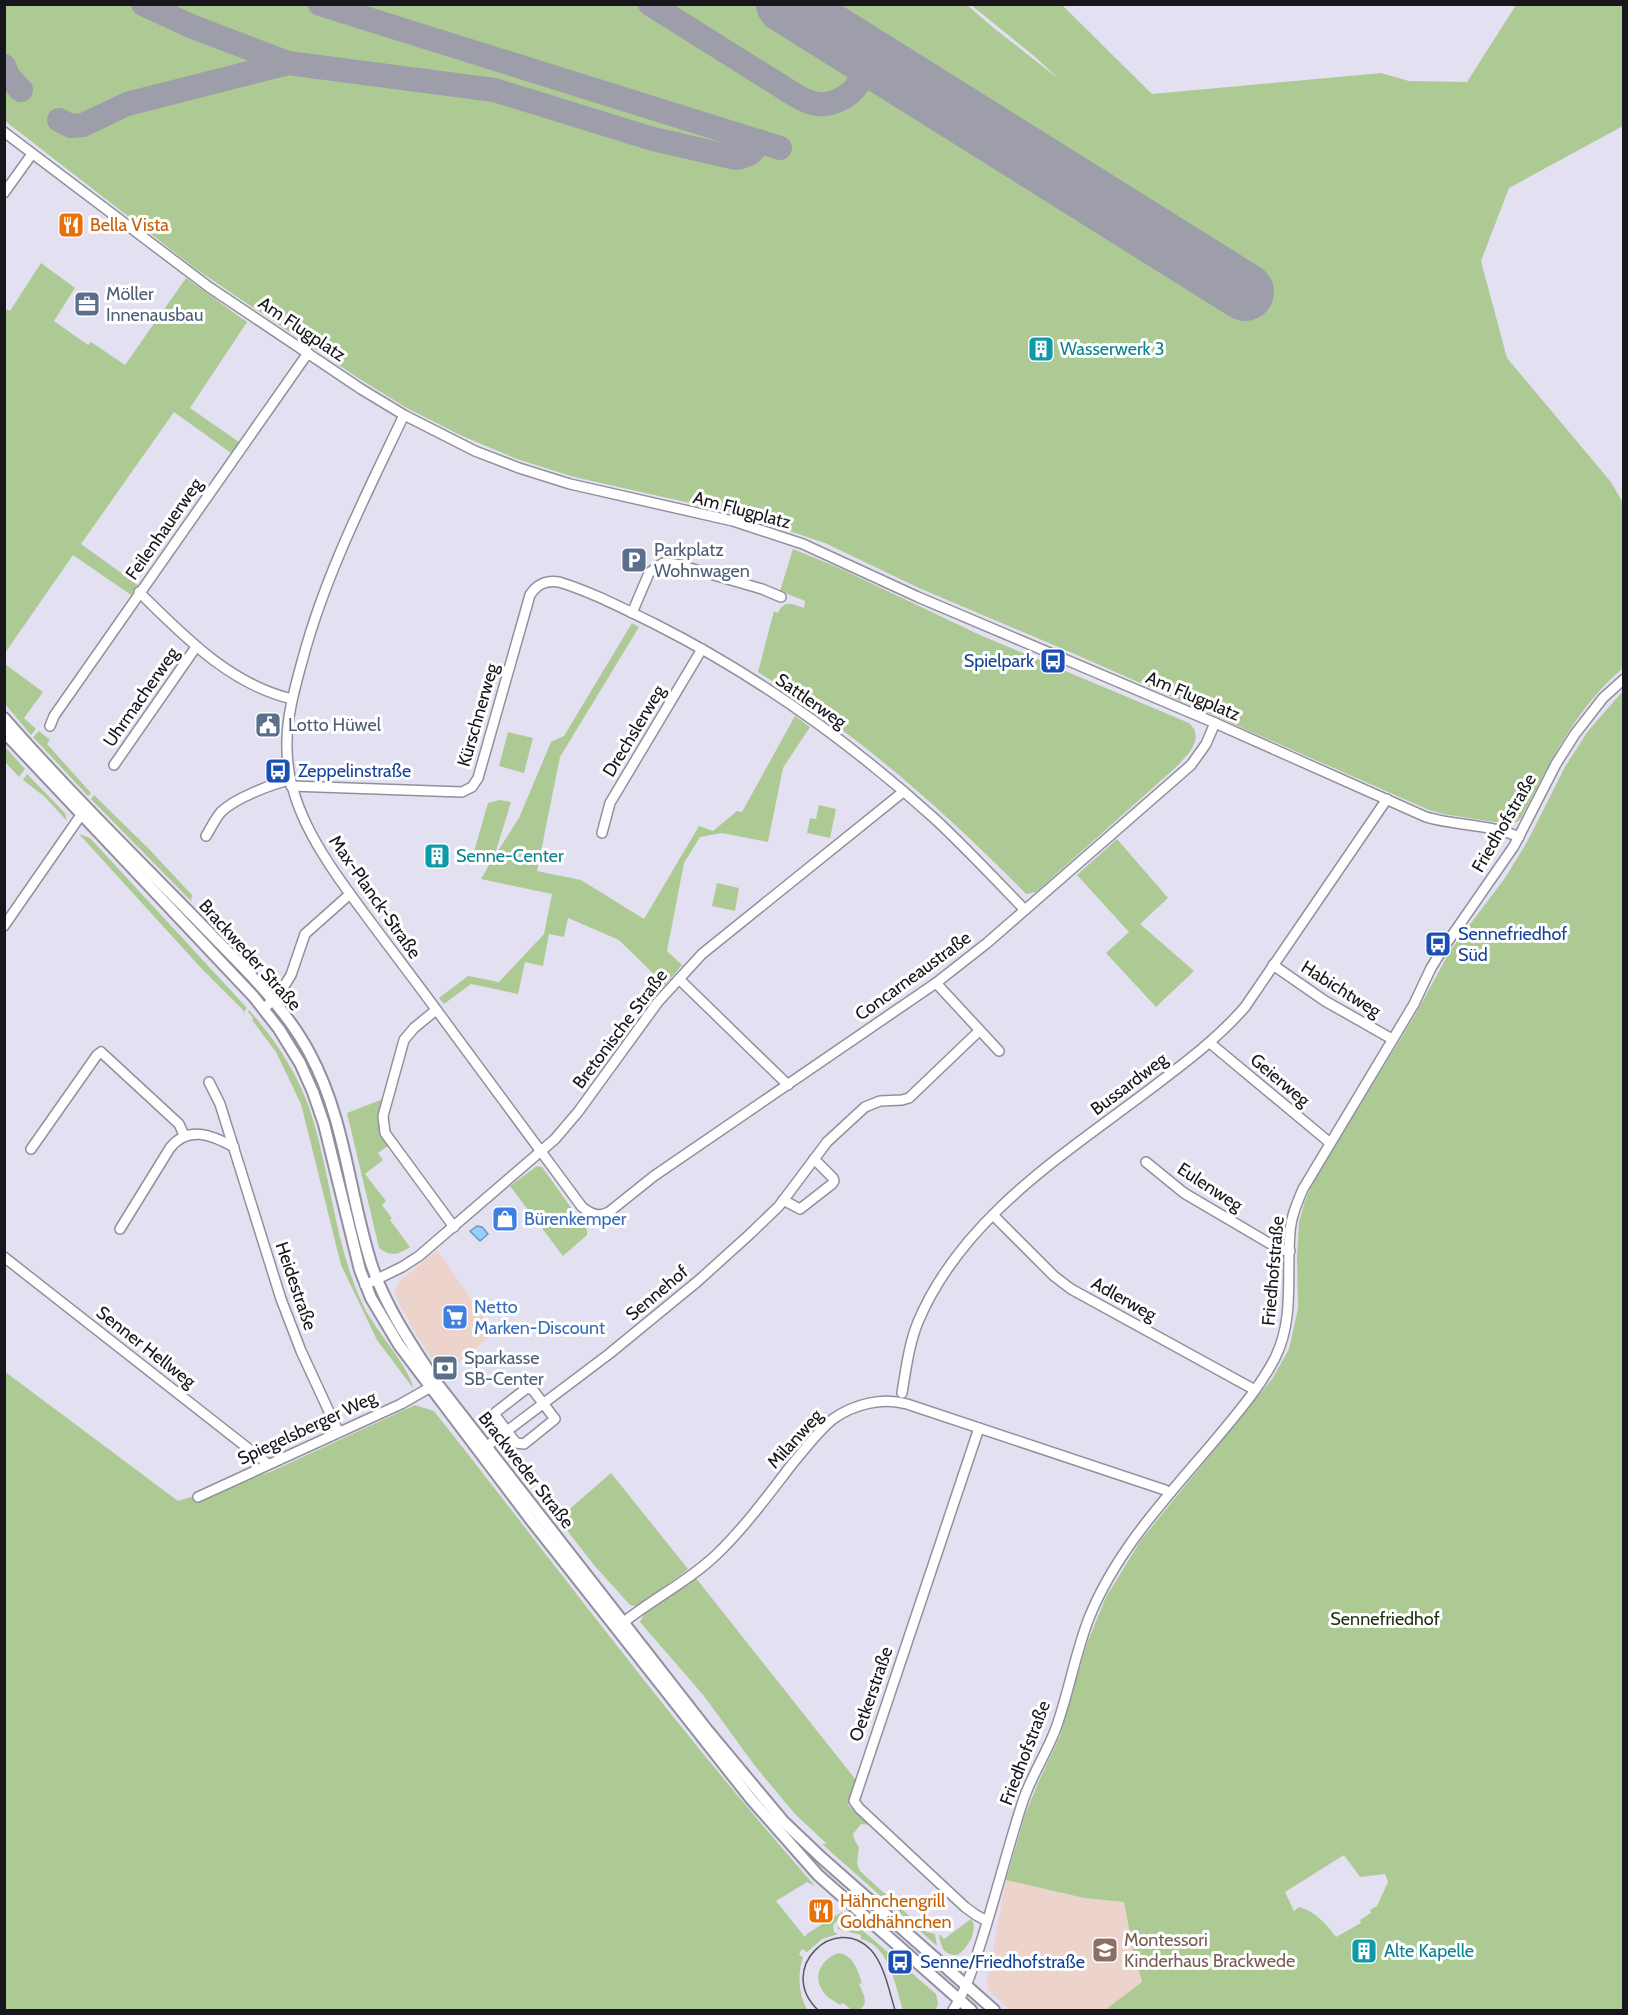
<svg xmlns="http://www.w3.org/2000/svg" width="1628" height="2015" viewBox="0 0 1628 2015" font-family="Cabin,sans-serif">
  <rect width="100%" height="100%" fill="#e3e1f1"/>
  <g fill="#ecd3cb">
    <path d="M437,1250L495,1333L443,1374L416,1335L395,1295L396,1288L400,1281Z"/>
    <path d="M1006,1880L1084,1898L1124,1902L1133,1950L1142,1982L1105,2010H1054L1051,2008L1049,2010H1010L989,1991L987,1983Z"/>
  </g>
  <g fill="#adca94" fill-rule="evenodd">
    <path d="M4,5H967L995,29L1059,79L1034,56L971,5H1062L1152,94L1381,73L1409,81L1467,82L1516,5H1623V126L1509,188L1481,261L1507,358L1611,482L1623,503V668C1575,709 1550,763 1521,818L1517,822L1507,824L1443,814L1429,810L1070,652L919,588L825,543L739,514L574,477L517,459L462,436L405,407L355,376L196,269L5,121Z"/>
    <path d="M41,263L75,288L54,321L88,345L91,342L125,365L186,278L247,322L190,408L239,442L231,453L174,412L81,544L138,585L131,595L73,555L5,653V309L10,311Z"/>
    <path d="M793,549L837,567L980,635L1189,723C1206,738 1187,756 1175,768L1036,892L1026,894C944,810 857,734 758,672L774,611L778,613C784,599 793,604 804,608L805,601L780,591Z"/>
    <path d="M632,623L639,627L560,757L537,871L581,880L644,919L699,826L713,831L737,811L742,812L795,716L810,727L783,768L768,842L722,833L700,837L684,863L667,951L682,965L665,985L619,940L568,918L564,937L549,934L543,966L525,962L518,994L471,984L444,1004L439,998L468,976L499,982L544,934L552,894L481,879L492,860L473,855L488,803L500,800L511,802L494,857L519,818L551,742L564,736Z"/>
    <path d="M5,664L43,692L24,718L36,729L31,735L5,704Z"/>
    <path d="M1623,691V2010H1105L1142,1982L1133,1950L1124,1902L1084,1898L1006,1880L1025,1815L1038,1783L1060,1736L1086,1646L1106,1597L1141,1540L1272,1379L1289,1349L1298,1308L1297,1258L1299,1222L1305,1201L1315,1178L1414,1017L1450,951L1505,878L1527,842L1565,767L1588,731ZM1344,1855L1360,1877L1385,1874L1388,1882L1377,1906L1370,1910L1371,1913L1360,1920L1361,1923L1336,1937C1327,1925 1315,1911 1299,1907L1294,1911L1285,1892Z"/>
    <path d="M39,731L50,740L47,744L91,793L88,796L33,737Z"/>
    <path d="M508,732L533,738L524,773L499,766Z"/>
    <path d="M5,747L25,769L19,777L5,762Z"/>
    <path d="M27,774L65,813L67,821L45,797L23,780Z"/>
    <path d="M94,795L148,848L192,895L191,901L91,799Z"/>
    <path d="M819,805L836,809L830,838L807,833L810,818L816,819Z"/>
    <path d="M79,834L90,838L247,1008L243,1013V1010L202,969Z"/>
    <path d="M1117,839L1168,898L1140,924L1194,971L1156,1007L1106,953L1129,932L1077,875Z"/>
    <path d="M717,883L739,888L735,911L712,906Z"/>
    <path d="M249,1010C278,1043 302,1080 314,1123C332,1185 336,1249 364,1307C374,1328 412,1371 413,1388L377,1340L341,1265L301,1104L276,1052L252,1020L253,1018L248,1012Z"/>
    <path d="M383,1099C377,1115 377,1132 388,1146L378,1153L383,1160L365,1174L386,1201L382,1205L392,1218L390,1220L410,1247C397,1255 392,1257 379,1248L347,1113Z"/>
    <path d="M537,1166L542,1167L587,1230V1235L563,1256L510,1186Z"/>
    <path d="M4,1371L178,1501L270,1472L415,1405L434,1411C560,1571 681,1734 815,1886L807,1882L776,1901L805,1937L808,1933L842,1912L844,1914L833,1925L834,1932L838,1934L822,1939L807,1952L802,1949L799,1955L803,1957C797,1975 799,1994 807,2010H5Z"/>
    <path d="M611,1473L688,1569L638,1607L630,1605L594,1565L558,1519Z"/>
    <path d="M695,1577L856,1780L848,1805L869,1825L861,1824L853,1834L855,1841L859,1847L857,1863L860,1871L927,1932L935,1934L937,1946L822,1844H827L795,1814L755,1766L704,1696L640,1622L645,1613Z"/>
    <path d="M846,1916L936,1994L938,2003L936,2010H903C895,1986 890,1946 861,1939V1935L838,1929V1924Z"/>
    <path d="M971,1919C979,1929 968,1949 957,1955C943,1955 941,1947 939,1934L944,1939Z"/>
    <path d="M839,1953C854,1956 857,1969 862,1983L859,1984C863,1993 870,2004 859,2010H852L843,2003L840,2005C834,2001 826,1997 822,1990C812,1974 823,1958 839,1953Z"/>
  </g>
  <path fill="#96d0fc" stroke="#7098b9" stroke-width="1.5" d="M477,1226L482,1227L488,1234L480,1241L470,1231Z"/>
  <g fill="none" stroke-linecap="round" stroke-linejoin="round">
    <g stroke="#9e9daa" stroke-width="24">
      <path d="M143,4L193,27L288,63L494,90L653,139L736,158C748,156 754,153 758,141"/>
      <path d="M320,4L780,148"/>
      <path d="M650,4L795,95C802,99 809,103 817,104C845,107 877,76 858,50"/>
      <path d="M4,66L8,76L21,90"/>
      <path d="M59,120L71,126L83,125L127,104L288,63"/>
    </g>
    <path stroke="#9e9daa" stroke-width="58" d="M785,4L1245,292"/>
    <defs>
      <g id="minor">
        <path d="M4,132L209,287L361,389L404,415L475,451L519,468L570,484L733,521L803,544L918,597L1215,723L1426,817C1456,826 1491,824 1519,837"/>
        <path d="M4,193L32,154"/>
        <path d="M404,415C366,495 326,573 303,658C295,687 286,718 287,748C287,813 333,871 370,921C393,952 416,982 438,1012C486,1077 534,1142 582,1207C590,1213 598,1218 609,1212L654,1176L936,983L987,943L1191,765L1206,744L1215,723"/>
        <path d="M139,592C184,636 229,684 292,699"/>
        <path d="M632,613L649,573L663,563L676,564L762,589L781,597"/>
        <path d="M50,726L54,716L308,353"/>
        <path d="M114,765L196,647"/>
        <path d="M291,786L462,792L472,787L478,778L530,595C537,584 546,580 559,582C592,592 624,609 655,624C756,675 851,743 935,819C966,848 995,879 1025,910"/>
        <path d="M602,833L610,803L702,649"/>
        <path d="M206,836C211,828 215,819 221,812C234,799 271,784 290,780"/>
        <path d="M4,926L81,815"/>
        <path d="M1273,965L1325,1001L1392,1039"/>
        <path d="M679,979L788,1085"/>
        <path d="M936,983L999,1051"/>
        <path d="M263,1009L278,996L291,975L305,934L350,894"/>
        <path d="M436,1010L414,1028L404,1040L383,1116L385,1133L454,1227"/>
        <path d="M1210,1043L1329,1142"/>
        <path d="M209,1082L220,1104L281,1299L301,1351L338,1431"/>
        <path d="M31,1149L97,1055L101,1052L179,1124L184,1135"/>
        <path d="M1146,1162L1184,1193L1279,1249L1290,1251"/>
        <path d="M783,1200L800,1209L832,1184L834,1181L833,1178L814,1159"/>
        <path d="M993,1215L1054,1276L1071,1289L1255,1390"/>
        <path d="M120,1229L170,1148C188,1125 212,1135 234,1147"/>
        <path d="M4,1257L268,1464"/>
        <path d="M365,1285L402,1267L419,1256L555,1139L578,1112L658,1002L702,954L903,792"/>
        <path d="M527,1388L533,1390L555,1419L524,1444L516,1443L495,1415L496,1412Z"/>
        <path d="M902,1393C906,1369 909,1344 918,1322C962,1217 1066,1153 1153,1087C1186,1062 1218,1038 1245,1007L1387,799"/>
        <path d="M979,1428L854,1801L859,1808L965,1907L976,1915L987,1921"/>
        <path d="M487,1446L609,1354L698,1281L750,1234L779,1206L827,1142L865,1107L880,1101L902,1100L909,1098L979,1031"/>
        <path d="M198,1497L401,1404L429,1388"/>
        <path d="M624,1622C654,1598 689,1581 717,1554C745,1527 769,1494 793,1463C806,1448 818,1431 833,1419C854,1404 883,1397 907,1404L1165,1490L1170,1493"/>
        <path d="M953,2010C967,1989 974,1964 982,1939C996,1895 1007,1851 1021,1807C1029,1779 1046,1755 1056,1728C1069,1692 1075,1654 1089,1618C1118,1546 1173,1491 1221,1433C1241,1409 1261,1385 1275,1358C1295,1318 1286,1275 1290,1232C1291,1217 1297,1203 1303,1189L1414,1004L1431,968L1444,947L1514,846L1556,764L1575,734L1603,698L1624,679"/>
      </g>
      <g id="major">
        <path d="M4,718C66,789 133,855 199,922C238,963 284,1004 310,1054C345,1119 349,1193 371,1263C385,1306 411,1344 436,1382L708,1731L783,1821L823,1859L994,2010"/>
        <path d="M4,732L254,997L279,1029L300,1063L313,1092L324,1124L360,1270L371,1298L399,1345L531,1520L751,1799L818,1875L971,2010"/>
      </g>
    </defs>
    <use href="#minor" stroke="#92909f" stroke-width="12"/>
    <use href="#major" stroke="#92909f" stroke-width="14"/>
    <use href="#minor" stroke="#fff" stroke-width="9"/>
    <use href="#major" stroke="#fff" stroke-width="10"/>
    <path stroke="#5a5962" stroke-width="1.5" d="M818,2010C775,1969 835,1912 871,1950C885,1966 889,1991 895,2010"/>
  </g>
  <defs>
    <symbol id="restaurant-square" viewBox="-11 -11 22 22"><rect x="-9" y="-9" width="18" height="18" rx="4" fill="#e8710a" stroke="#fff"/><path d="M-5-6h1v4h1v-4h1v4h1v-4h1v5L-1.5 .5V6h-2V.5L-5-1ZM5-6V6H3V1.5H1.5Q1.5-4 5-6Z" fill="#fff"/></symbol>
    <symbol id="office-square" viewBox="-11 -11 22 22"><rect x="-9" y="-9" width="18" height="18" rx="4" fill="#5c6f8a" stroke="#fff"/><path d="M-6-3h4V-5.5h4V-3h4V5H-6ZM-1-4.5V-3h2v-1.5ZM-6 0V1H6V0Z" fill="#fff"/></symbol>
    <symbol id="building-square" viewBox="-11 -11 22 22"><rect x="-9" y="-9" width="18" height="18" rx="4" fill="#0f9aa8" stroke="#fff"/><path d="M-4-6H4V6H1V3H-1V6H-4ZM-2.5-4.3h1.7v1.8h-1.7ZM.8-4.3h1.7v1.8H.8ZM-2.5-1h1.7V.8h-1.7ZM.8-1h1.7V.8H.8Z" fill="#fff"/></symbol>
    <symbol id="parking-square" viewBox="-11 -11 22 22"><rect x="-9" y="-9" width="18" height="18" rx="4" fill="#5c6f8a" stroke="#fff"/><path d="M-3.5-5.5H1a3.5 3.5 0 0 1 0 7H-1V5.5H-3.5ZM-1-3.4V-.6H.8a1.4 1.4 0 0 0 0-2.8Z" fill="#fff"/></symbol>
    <symbol id="bus-square" viewBox="-11 -11 22 22"><rect x="-9" y="-9" width="18" height="18" rx="4" fill="#1a4fb4" stroke="#fff"/><path d="M-5-6H5V4H4V6H2V4H-2V6H-4V4H-5ZM-3.5-4V0h7V-4ZM-3.5 1.2v1.5H-2V1.2ZM2 1.2v1.5H3.5V1.2Z" fill="#fff"/></symbol>
    <symbol id="civic-square" viewBox="-11 -11 22 22"><rect x="-9" y="-9" width="18" height="18" rx="4" fill="#5c6f8a" stroke="#fff"/><path d="M-.6-6.5H3V-4.5H.6V-3L4-1V1h2V6H-6V1h2V-1L-.6-3ZM-1.2 2.5V6h2.4V2.5Z" fill="#fff"/></symbol>
    <symbol id="shop-square" viewBox="-11 -11 22 22"><rect x="-9" y="-9" width="18" height="18" rx="4" fill="#3f7fe0" stroke="#fff"/><path d="M-5-2.5h2.3a2.7 3.5 0 0 1 5.4 0H5L5.5 6h-11ZM-1.5-2.5h3a1.5 2.3 0 0 0-3 0Z" fill="#fff"/></symbol>
    <symbol id="supermarket-square" viewBox="-11 -11 22 22"><rect x="-9" y="-9" width="18" height="18" rx="4" fill="#3f7fe0" stroke="#fff"/><path d="M-6-5.5h2.5l.6 2H6L4.5 2H-2.5L-4.4-4H-6ZM-1.5 3.2a1.3 1.3 0 1 0 .1 0ZM3 3.2a1.3 1.3 0 1 0 .1 0Z" fill="#fff"/></symbol>
    <symbol id="bank-square" viewBox="-11 -11 22 22"><rect x="-9" y="-9" width="18" height="18" rx="4" fill="#5c6f8a" stroke="#fff"/><path d="M-6-4H6V4H-6ZM0-2.3a2.3 2.3 0 1 0 0 4.6a2.3 2.3 0 1 0 0-4.6Z" fill="#fff"/></symbol>
    <symbol id="school-square" viewBox="-11 -11 22 22"><rect x="-9" y="-9" width="18" height="18" rx="4" fill="#8d6e63" stroke="#fff"/><path d="M0-5L7-2L0 1L-7-2ZM-4 1L0 2.5L4 1V4Q0 6-4 4Z" fill="#fff"/></symbol>
  </defs>
  <g fill-rule="evenodd">
    <use href="#restaurant-square" x="56" y="210" width="30" height="30"/>
    <use href="#office-square" x="72" y="289" width="30" height="30"/>
    <use href="#building-square" x="1026" y="334" width="30" height="30"/>
    <use href="#parking-square" x="619" y="545" width="30" height="30"/>
    <use href="#bus-square" x="1038" y="646" width="30" height="30"/>
    <use href="#civic-square" x="253" y="710" width="30" height="30"/>
    <use href="#bus-square" x="263" y="756" width="30" height="30"/>
    <use href="#building-square" x="422" y="841" width="30" height="30"/>
    <use href="#bus-square" x="1423" y="929" width="30" height="30"/>
    <use href="#shop-square" x="490" y="1204" width="30" height="30"/>
    <use href="#supermarket-square" x="440" y="1302" width="30" height="30"/>
    <use href="#bank-square" x="430" y="1353" width="30" height="30"/>
    <use href="#restaurant-square" x="806" y="1896" width="30" height="30"/>
    <use href="#school-square" x="1090" y="1935" width="30" height="30"/>
    <use href="#building-square" x="1349" y="1936" width="30" height="30"/>
    <use href="#bus-square" x="885" y="1947" width="30" height="30"/>
  </g>
  <g text-anchor="middle" stroke-width="6" stroke-linejoin="round" paint-order="stroke">
    <g font-size="18" fill="#c56008" stroke="#fff" text-anchor="start">
      <text x="90" y="231">Bella Vista</text>
      <text x="840" y="1907">Hähnchengrill<tspan x="840" dy="21">Goldhähnchen</tspan></text>
    </g>
    <g font-size="18" fill="#4e5e75" stroke="#fff" text-anchor="start">
      <text x="106" y="300">Möller<tspan x="106" dy="21">Innenausbau</tspan></text>
      <text x="654" y="556">Parkplatz<tspan x="654" dy="21">Wohnwagen</tspan></text>
      <text x="288" y="731">Lotto Hüwel</text>
      <text x="464" y="1364">Sparkasse<tspan x="464" dy="21">SB-Center</tspan></text>
    </g>
    <g font-size="18" fill="#17161c" stroke="#fff">
      <text transform="translate(302 329) rotate(34)" y="6">Am Flugplatz</text>
      <text transform="translate(742 510) rotate(15)" y="6">Am Flugplatz</text>
      <text transform="translate(164 529) rotate(-55)" y="6">Feilenhauerweg</text>
      <text transform="translate(1193 696) rotate(23)" y="6">Am Flugplatz</text>
      <text transform="translate(141 697) rotate(-55)" y="6">Uhrmacherweg</text>
      <text transform="translate(811 701) rotate(35)" y="6">Sattlerweg</text>
      <text transform="translate(478 715) rotate(-74)" y="6">Kürschnerweg</text>
      <text transform="translate(634 731) rotate(-59)" y="6">Drechslerweg</text>
      <text transform="translate(1504 823) rotate(-60)" y="6">Friedhofstraße</text>
      <text transform="translate(375 897) rotate(55)" y="6">Max-Planck-Straße</text>
      <text transform="translate(250 955) rotate(48)" y="6">Brackweder Straße</text>
      <text transform="translate(913 976) rotate(-36)" y="6">Concarneaustraße</text>
      <text transform="translate(1341 989) rotate(32)" y="6">Habichtweg</text>
      <text transform="translate(620 1029) rotate(-53)" y="6">Bretonische Straße</text>
      <text transform="translate(1280 1080) rotate(40)" y="6">Geierweg</text>
      <text transform="translate(1129 1084) rotate(-37)" y="6">Bussardweg</text>
      <text transform="translate(1210 1187) rotate(33)" y="6">Eulenweg</text>
      <text transform="translate(1273 1271) rotate(-85)" y="6">Friedhofstraße</text>
      <text transform="translate(296 1286) rotate(71)" y="6">Heidestraße</text>
      <text transform="translate(657 1293) rotate(-40)" y="6">Sennehof</text>
      <text transform="translate(1124 1299) rotate(29)" y="6">Adlerweg</text>
      <text transform="translate(146 1347) rotate(38)" y="6">Senner Hellweg</text>
      <text transform="translate(307 1428) rotate(-25)" y="6">Spiegelsberger Weg</text>
      <text transform="translate(795 1439) rotate(-48)" y="6">Milanweg</text>
      <text transform="translate(526 1470) rotate(52)" y="6">Brackweder Straße</text>
      <text transform="translate(871 1694) rotate(-71)" y="6">Oetkerstraße</text>
      <text transform="translate(1025 1753) rotate(-69)" y="6">Friedhofstraße</text>
    </g>
    <g font-size="18" fill="#0d838f" stroke="#fff" text-anchor="start">
      <text x="1060" y="355">Wasserwerk 3</text>
      <text x="456" y="862">Senne-Center</text>
      <text x="1384" y="1957">Alte Kapelle</text>
    </g>
    <g font-size="18" fill="#164399" stroke="#fff" text-anchor="start">
      <text x="1034" y="667" text-anchor="end">Spielpark</text>
      <text x="298" y="777">Zeppelinstraße</text>
      <text x="1458" y="940">Sennefriedhof<tspan x="1458" dy="21">Süd</tspan></text>
      <text x="920" y="1968">Senne/Friedhofstraße</text>
    </g>
    <g font-size="18" fill="#366cbe" stroke="#fff" text-anchor="start">
      <text x="524" y="1225">Bürenkemper</text>
      <text x="474" y="1313">Netto<tspan x="474" dy="21">Marken-Discount</tspan></text>
    </g>
    <g font-size="18" fill="#1c3005" stroke="#fff">
      <text x="1385" y="1625">Sennefriedhof</text>
    </g>
    <g font-size="18" fill="#785e54" stroke="#fff" text-anchor="start">
      <text x="1124" y="1946">Montessori<tspan x="1124" dy="21">Kinderhaus Brackwede</tspan></text>
    </g>
  </g>
  <rect width="1628" height="2015" fill="none" stroke="#17161c" stroke-width="12"/>
</svg>
